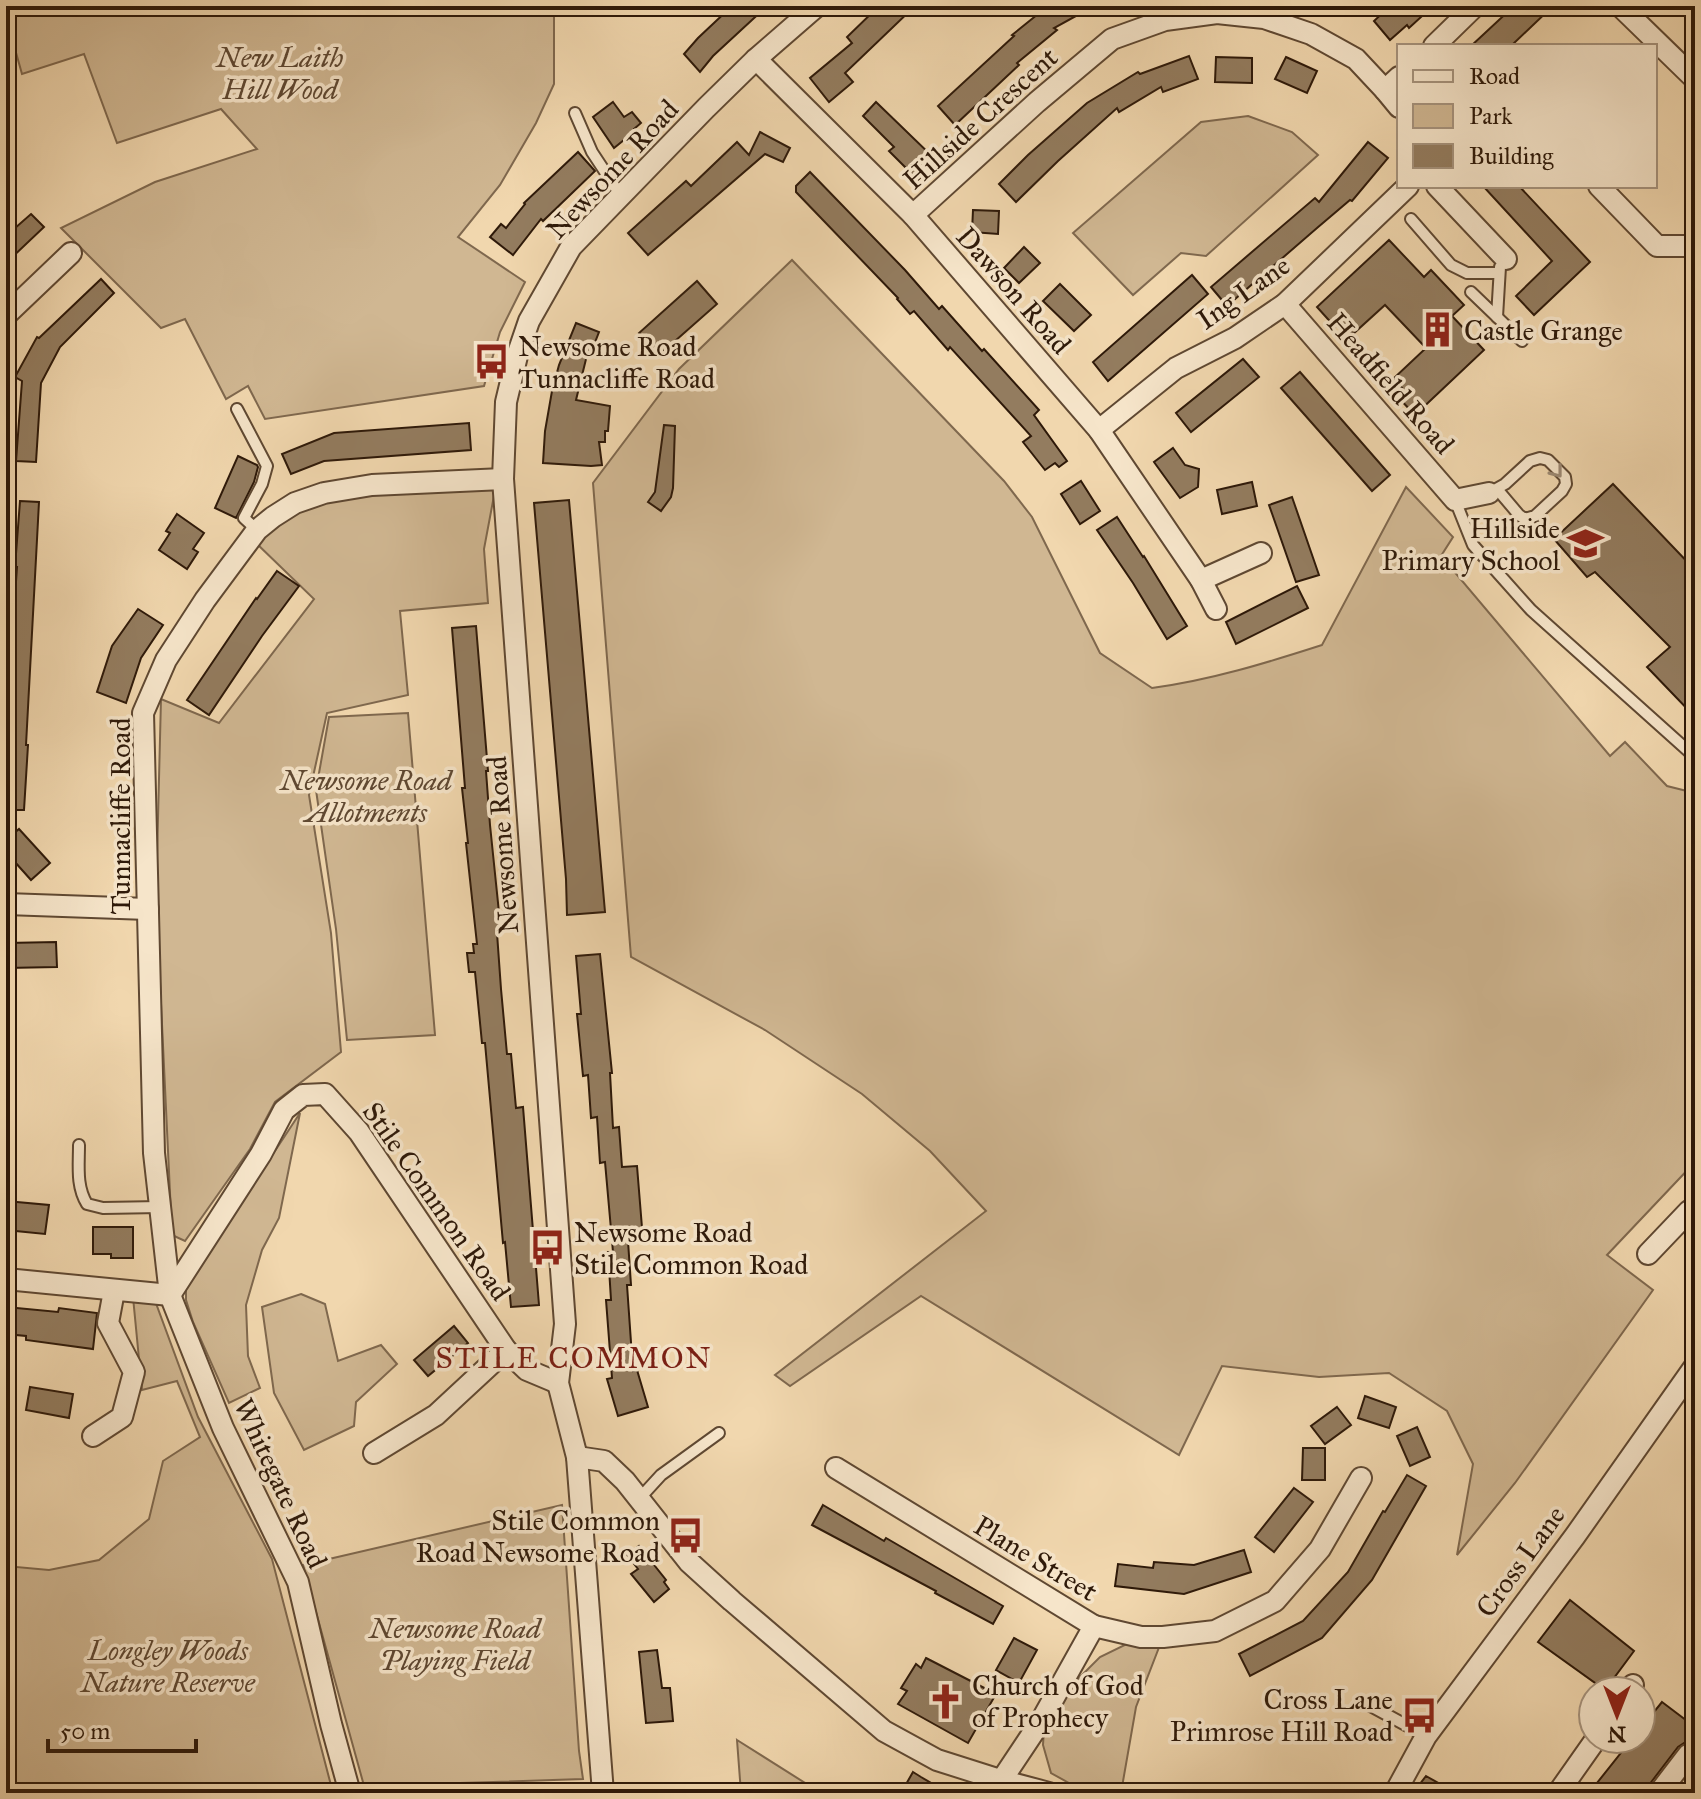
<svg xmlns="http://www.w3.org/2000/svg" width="1701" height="1799" viewBox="0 0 1701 1799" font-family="'IM FELL Great Primer',serif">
  <rect width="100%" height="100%" fill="#f1d7ae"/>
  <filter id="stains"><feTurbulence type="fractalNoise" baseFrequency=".0025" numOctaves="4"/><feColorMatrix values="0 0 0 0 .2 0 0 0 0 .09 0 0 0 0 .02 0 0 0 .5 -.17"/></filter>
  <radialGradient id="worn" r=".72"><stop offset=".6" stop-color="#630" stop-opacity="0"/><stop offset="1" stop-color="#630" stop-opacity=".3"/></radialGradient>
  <g fill="#d0b792" stroke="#7f684e" stroke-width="2">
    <path d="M6,6H554V84L536,123L500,185L458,237L525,282L500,332L484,386L265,419L248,386L226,399L185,319L161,328L61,228L155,182L257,149L221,109L117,143L84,54L22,74L6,17Z"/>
    <path d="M1248,116L1292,132L1318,155L1206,256L1181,253L1133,295L1073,233L1201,122Z"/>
    <path d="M792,260L1004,481L1032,517L1100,653L1152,688C1211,680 1266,663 1322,645L1406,487L1453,537L1441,556L1610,756L1625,742L1667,786L1695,793V1162L1607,1255L1653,1290L1515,1483L1457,1555L1473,1464L1447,1411L1389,1373L1319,1377L1222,1366L1179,1455L921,1296L790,1386L775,1375L986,1211L930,1151L862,1094L765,1030L631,957L593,483L679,369Z"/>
    <path d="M496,485L484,549L488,603L400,611L408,695L327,713L309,795L331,933L341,1052L275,1102L250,1149L185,1241L172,1235L156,898L161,699L219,723L314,599L254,541L295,509L376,490Z"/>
    <path d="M408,713L435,1035L347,1040L336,929L316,790L329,717Z"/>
    <path d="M300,1113L279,1218L262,1250L246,1305L248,1356L260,1388L229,1403L193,1322L186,1300V1281L238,1207Z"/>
    <path d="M301,1294L325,1304L338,1361L381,1345L397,1364L356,1402L354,1426L304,1450L274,1393L262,1307Z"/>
    <path d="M133,1297L154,1298L198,1417L272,1559L333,1793H6V1566L49,1570L99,1560L149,1519L163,1461L200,1437L177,1381L142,1390Z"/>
    <path d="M562,1505L579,1751L583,1779L461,1783V1793H366L303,1565Z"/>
    <path d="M1141,1637H1163L1136,1707L1122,1787L1069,1783L1051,1773L1043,1745L1045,1712L1100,1657Z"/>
    <path d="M737,1740L821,1793H741Z"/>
  </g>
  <g fill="#937c5f" stroke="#2e1909" stroke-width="2">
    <path d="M732,6H767L713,56L700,72L684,54L698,38Z"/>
    <path d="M879,6H915L845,73L853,82L829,102L810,78L852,43L847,37Z"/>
    <path d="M1048,6H1094L1054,28L1057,30L1017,63L1019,65L955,125L938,106L1014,36L1012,35Z"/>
    <path d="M1390,6H1433L1409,28L1407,25L1390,40L1374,21Z"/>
    <path d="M1514,6H1553L1511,46H1471Z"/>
    <path d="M1189,56L1198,79L1163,92L1161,87L1119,112L1117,108L1058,161L1016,202L999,184L1028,155L1087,103L1138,72L1140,74Z"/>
    <path d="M1216,57L1252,58V83L1215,82Z"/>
    <path d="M1286,57L1317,71L1307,93L1275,79Z"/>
    <path d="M613,102L624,117L632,112L641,123L634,129L635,131L614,148L593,117Z"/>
    <path d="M876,102L936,160L918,180L889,151L894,147L863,116Z"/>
    <path d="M760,132L790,148L783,162L765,154L648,255L628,233L686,181L691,186L737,142L749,155Z"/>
    <path d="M1368,142L1388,158L1352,201L1350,200L1317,228L1227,306L1211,287L1315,198L1319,202Z"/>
    <path d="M578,152L595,171L543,221L541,219L513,255L490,237L501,224L506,228L525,204L524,203Z"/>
    <path d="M810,172L905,270L939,309L942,306L982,351L984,349L1039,410L1034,415L1067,461L1059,467L1055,463L1045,470L1023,442L1031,436L950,347L948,350L914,311L910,314L897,299L898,298L796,192V186Z"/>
    <path d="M1483,186H1519L1590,262L1534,315L1516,296L1552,261Z"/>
    <path d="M973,210L999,211L998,234L972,232Z"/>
    <path d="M31,214L44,227L6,263V236Z"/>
    <path d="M1389,240L1424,277L1431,270L1464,305L1452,316L1484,350L1415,415L1395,394L1402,388L1393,379L1426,348L1385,305L1353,334L1341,321L1335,327L1317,307Z"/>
    <path d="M1024,247L1040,263L1019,283L1004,268Z"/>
    <path d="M1192,275L1208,294L1108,381L1093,362Z"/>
    <path d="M101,279L114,293L60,347L41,383L36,462L16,461L22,381L15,377L37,337L39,338Z"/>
    <path d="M697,281L717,304L658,356L639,333Z"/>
    <path d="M1060,284L1091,315L1074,331L1043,301Z"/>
    <path d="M576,323L599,332L590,355H587L576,400L610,406L608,431H605V442H599L602,465L591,466L543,463L545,431L552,391L559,365Z"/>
    <path d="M1243,359L1259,377L1191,432L1176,413Z"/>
    <path d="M1300,372L1390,475L1372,491L1281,388Z"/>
    <path d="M469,423L471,450L324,461L291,474L282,454L334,433Z"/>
    <path d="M664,425L675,426L673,488L671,497L661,511L648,502L655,492Z"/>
    <path d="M1173,448L1185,465L1199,469L1198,487L1180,498L1154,462Z"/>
    <path d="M238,456L257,465L258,467L254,482L236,518L215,508Z"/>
    <path d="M1081,481L1100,511L1080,524L1061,494Z"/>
    <path d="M1252,482L1257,506L1222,514L1217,490Z"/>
    <path d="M1613,484L1695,570V717L1647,667L1670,647L1595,572L1587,577L1554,539Z"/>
    <path d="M1292,497L1319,575L1296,582L1269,505Z"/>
    <path d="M569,500L605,912L567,915L566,879L534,503Z"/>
    <path d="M20,501L39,502L26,745H28L24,810H6L10,725H6L17,567H15Z"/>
    <path d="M177,514L204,533L193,549L198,552L187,569L159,550L170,533L166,531Z"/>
    <path d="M1117,517L1143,557L1144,556L1187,626L1167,639L1133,583L1097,530Z"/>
    <path d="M277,571L299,586L262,636L209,715L187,700L256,598L257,599Z"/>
    <path d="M1297,586L1308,608L1236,644L1226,622Z"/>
    <path d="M138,609L163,625L141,658L126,703L97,692L112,646Z"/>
    <path d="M476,626L488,771H486L490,825L501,932L497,933L501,989L507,1054H511L516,1108L523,1107L539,1305L511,1307L505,1242L503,1243L485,1043H482L475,972H469L467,953H474L473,944H477L466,843H468L462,788H465L452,628Z"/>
    <path d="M19,829L50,863L31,880L6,852V840Z"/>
    <path d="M56,942L57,967L6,968V943Z"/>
    <path d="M600,954L612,1073H610L613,1128L619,1127L622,1167L637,1166L643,1240L628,1241L631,1285H627L633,1371L637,1370L648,1407L618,1416L607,1379L612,1378L606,1300H611L608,1252H613L605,1162L600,1163L597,1117L591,1118L588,1075L583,1076L577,1014H581L576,956Z"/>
    <path d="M6,1201L49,1205L45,1234L6,1230Z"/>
    <path d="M93,1227H133V1258H111V1254H93Z"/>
    <path d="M6,1307L58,1312L59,1308L97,1313L93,1349L26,1340V1336L6,1334Z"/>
    <path d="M454,1326L468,1343L428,1376L414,1360Z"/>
    <path d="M30,1387L73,1394L69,1418L26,1410Z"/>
    <path d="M1365,1396L1396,1407L1389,1428L1358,1418Z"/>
    <path d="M1337,1407L1351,1425L1325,1444L1311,1426Z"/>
    <path d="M1417,1427L1430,1457L1410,1466L1397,1436Z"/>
    <path d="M1303,1448H1325V1480H1302Z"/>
    <path d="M1407,1475L1426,1486L1372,1580L1322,1638L1250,1676L1239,1654L1303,1621L1348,1572L1383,1511L1385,1512Z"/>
    <path d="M1294,1488L1313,1502L1274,1552L1255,1537Z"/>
    <path d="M823,1505L884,1541L886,1538L1003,1606L993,1624L935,1593L936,1591L812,1525Z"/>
    <path d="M639,1546L666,1580L664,1582L669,1589L654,1602L631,1574L638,1569L627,1555Z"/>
    <path d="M1244,1550L1251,1572L1184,1594L1115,1586L1118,1564L1153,1568L1154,1562L1194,1565Z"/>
    <path d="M1570,1600L1634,1651L1605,1690L1538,1642Z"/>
    <path d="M1014,1638L1037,1650L1019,1683L996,1670Z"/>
    <path d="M657,1650L662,1688H670L673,1721L646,1723L639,1652Z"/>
    <path d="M926,1658L996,1694L968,1743L898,1704L907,1691L901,1688L916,1664L921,1668Z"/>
    <path d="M1662,1702L1695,1727V1731L1687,1741L1678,1747L1649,1785L1646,1793H1589L1632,1739H1641V1728Z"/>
    <path d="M913,1772L921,1777L948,1793H901Z"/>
    <path d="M1426,1776L1456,1793H1413Z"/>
  </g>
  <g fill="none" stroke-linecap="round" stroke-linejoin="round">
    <defs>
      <g id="service">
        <path d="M575,113L592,152L621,196"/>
        <path d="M1411,219L1451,265L1467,273H1498"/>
        <path d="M1471,292L1522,341"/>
        <path d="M1497,317L1500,267"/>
        <path d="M237,409L267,466L262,484L244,518L257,530"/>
        <path d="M1489,493L1505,484L1530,461L1540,458L1548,460L1565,477L1566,484L1562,491L1535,516L1525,519L1519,515L1497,489"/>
        <path d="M1455,500L1473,545L1531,610L1695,757"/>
        <path d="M79,1145C79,1166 76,1186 87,1204L103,1208L160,1207"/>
        <path d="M639,1499L661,1475L719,1433"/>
        <path d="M1367,1704L1426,1736"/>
      </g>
      <g id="minor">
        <path d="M1620,6L1695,79"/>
        <path d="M1434,46L1475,6"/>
        <path d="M756,59L913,215L1099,430L1201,580L1216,609"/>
        <path d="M1399,77L1385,90L1399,107"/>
        <path d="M1437,186L1506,259"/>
        <path d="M1599,186L1657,246H1695"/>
        <path d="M913,215L1037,102L1112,39L1165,20L1217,13L1264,18L1311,34L1356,59L1385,90"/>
        <path d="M1285,304L1455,500L1489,493"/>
        <path d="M6,315L71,253"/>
        <path d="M1099,430L1176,368L1235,338L1285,304L1408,186"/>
        <path d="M1201,580L1261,553"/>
        <path d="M6,904L148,909"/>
        <path d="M1648,1254L1689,1211L1695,1216"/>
        <path d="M6,1279L170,1295"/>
        <path d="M170,1295L261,1154L284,1110L303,1095L325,1094L359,1132L506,1350L527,1370L558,1383"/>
        <path d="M93,1436L122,1417L134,1372L108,1323L114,1291"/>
        <path d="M374,1453L436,1415L506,1350"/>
        <path d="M577,1457L604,1461L625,1481L689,1562L732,1601L884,1731L937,1760L1000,1780L1049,1793"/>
        <path d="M836,1468L1094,1626L1041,1721L993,1793"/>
        <path d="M1094,1626L1141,1637H1163L1215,1631L1275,1601L1320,1549L1361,1478"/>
        <path d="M1629,1691L1633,1685"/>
        <path d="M350,1793L331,1724L298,1582L223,1428L170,1295L154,1153L143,713L166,660L205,600L257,530L273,517L295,503L324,493L372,485L503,479"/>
        <path d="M603,1793L577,1457L558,1383L565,1324L503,479L506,402L517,356L529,321L571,247L706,108L756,59L817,6"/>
        <path d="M1395,1793L1426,1736L1575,1536L1695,1366"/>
        <path d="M1558,1793L1596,1739"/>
        <path d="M1659,1793L1688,1755L1695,1752"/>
      </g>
    </defs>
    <use href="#service" stroke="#5f4832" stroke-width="14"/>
    <use href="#minor" stroke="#5f4832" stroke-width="24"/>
    <use href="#service" stroke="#f6e5ca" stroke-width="10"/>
    <use href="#minor" stroke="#f6e5ca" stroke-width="20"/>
  </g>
  <defs><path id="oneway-chevron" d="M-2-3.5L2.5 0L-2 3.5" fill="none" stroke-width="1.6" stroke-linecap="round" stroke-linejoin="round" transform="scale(2)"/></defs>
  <use stroke="#9c8973" href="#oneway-chevron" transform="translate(1557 472) rotate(52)"/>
  <defs>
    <symbol id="building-bare" viewBox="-9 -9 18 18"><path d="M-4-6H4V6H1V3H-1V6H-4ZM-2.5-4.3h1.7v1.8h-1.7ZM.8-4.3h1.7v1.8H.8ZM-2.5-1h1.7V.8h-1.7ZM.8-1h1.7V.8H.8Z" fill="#8f2418" stroke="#f6e5ca" stroke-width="2.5" paint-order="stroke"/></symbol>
    <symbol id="bus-bare" viewBox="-9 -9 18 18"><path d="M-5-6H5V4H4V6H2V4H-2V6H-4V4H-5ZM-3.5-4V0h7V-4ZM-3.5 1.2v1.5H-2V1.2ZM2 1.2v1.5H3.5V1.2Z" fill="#8f2418" stroke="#f6e5ca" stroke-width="2.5" paint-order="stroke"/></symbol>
    <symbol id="school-bare" viewBox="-9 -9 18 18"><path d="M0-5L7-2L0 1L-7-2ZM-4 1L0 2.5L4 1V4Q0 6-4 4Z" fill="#8f2418" stroke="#f6e5ca" stroke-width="2.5" paint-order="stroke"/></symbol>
    <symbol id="church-bare" viewBox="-9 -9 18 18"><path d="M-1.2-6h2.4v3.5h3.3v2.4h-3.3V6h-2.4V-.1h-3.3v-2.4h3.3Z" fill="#8f2418" stroke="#f6e5ca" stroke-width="2.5" paint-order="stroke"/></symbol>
  </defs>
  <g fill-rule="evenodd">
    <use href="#building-bare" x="1412" y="304" width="51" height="51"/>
    <use href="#bus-bare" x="466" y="336" width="51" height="51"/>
    <use href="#school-bare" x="1560" y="518" width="51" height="51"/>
    <use href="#bus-bare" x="522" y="1222" width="51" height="51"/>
    <use href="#bus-bare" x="660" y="1510" width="51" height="51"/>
    <use href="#church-bare" x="920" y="1676" width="51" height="51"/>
    <use href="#bus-bare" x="1394" y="1690" width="51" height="51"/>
  </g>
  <g text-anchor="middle" stroke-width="7" stroke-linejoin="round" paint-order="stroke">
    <g font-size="28" font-style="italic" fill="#5f4832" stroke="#f6e5ca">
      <text x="280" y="67">New Laith<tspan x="280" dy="32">Hill Wood</tspan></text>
      <text x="366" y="790">Newsome Road<tspan x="366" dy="32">Allotments</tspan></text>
      <text x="455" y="1638">Newsome Road<tspan x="455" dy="32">Playing Field</tspan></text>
      <text x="168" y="1660">Longley Woods<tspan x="168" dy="32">Nature Reserve</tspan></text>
    </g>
    <g font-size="28" fill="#2e1909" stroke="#f6e5ca">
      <text transform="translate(980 118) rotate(-42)" y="10">Hillside Crescent</text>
      <text transform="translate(612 169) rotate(-47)" y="10">Newsome Road</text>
      <text transform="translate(1014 290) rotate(49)" y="10">Dawson Road</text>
      <text transform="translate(1243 292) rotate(-35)" y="10">Ing Lane</text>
      <text transform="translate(1391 383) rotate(49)" y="10">Headfield Road</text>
      <text transform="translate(120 816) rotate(-90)" y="10">Tunnacliffe Road</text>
      <text transform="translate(502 845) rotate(-94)" y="10">Newsome Road</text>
      <text transform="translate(437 1201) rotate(55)" y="10">Stile Common Road</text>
      <text transform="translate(281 1483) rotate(65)" y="10">Whitegate Road</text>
      <text transform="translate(1036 1558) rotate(31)" y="10">Plane Street</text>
      <text transform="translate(1520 1561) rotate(-54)" y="10">Cross Lane</text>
    </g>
    <g font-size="28" fill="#2e1909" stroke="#f6e5ca" text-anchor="start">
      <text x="1464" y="340">Castle Grange</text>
      <text x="518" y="356">Newsome Road<tspan x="518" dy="32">Tunnacliffe Road</tspan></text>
      <text x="1560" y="538" text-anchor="end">Hillside<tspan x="1560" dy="32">Primary School</tspan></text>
      <text x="574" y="1242">Newsome Road<tspan x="574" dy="32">Stile Common Road</tspan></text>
      <text x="660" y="1530" text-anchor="end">Stile Common<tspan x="660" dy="32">Road Newsome Road</tspan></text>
      <text x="972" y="1695">Church of God<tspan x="972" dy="32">of Prophecy</tspan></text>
      <text x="1393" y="1709" text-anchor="end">Cross Lane<tspan x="1393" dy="32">Primrose Hill Road</tspan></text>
    </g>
    <g font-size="30" letter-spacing="2" fill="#7a1f14" stroke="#f6e5ca">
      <text x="574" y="1368">STILE COMMON</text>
    </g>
  </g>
  <rect width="1701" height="1799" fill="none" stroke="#f1d7ae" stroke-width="32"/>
  <rect x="8" y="8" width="1685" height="1783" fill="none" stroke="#2e1909" stroke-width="4"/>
  <rect x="16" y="16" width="1669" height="1767" fill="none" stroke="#2e1909" stroke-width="2"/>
  <rect x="1397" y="44" width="260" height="144" fill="#f6e5ca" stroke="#a6937d" stroke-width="2"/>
  <rect x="1413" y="70" width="40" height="12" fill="#f6e5ca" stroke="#a6937d" stroke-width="2"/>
  <text x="1469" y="84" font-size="24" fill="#2e1909">Road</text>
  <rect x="1413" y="104" width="40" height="24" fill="#d0b792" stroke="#a6937d" stroke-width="2"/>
  <text x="1469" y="124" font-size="24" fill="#2e1909">Park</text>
  <rect x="1413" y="144" width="40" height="24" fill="#937c5f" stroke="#a6937d" stroke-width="2"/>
  <text x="1469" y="164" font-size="24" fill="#2e1909">Building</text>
  <g transform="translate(1617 1715) rotate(180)"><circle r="38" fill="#f6e5ca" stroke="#a6937d" stroke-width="2"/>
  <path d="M0-6L14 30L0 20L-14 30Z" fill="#8f2418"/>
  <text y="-12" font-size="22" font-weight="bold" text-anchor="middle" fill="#2e1909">N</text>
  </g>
  <path d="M48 1739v12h148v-12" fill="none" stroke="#2e1909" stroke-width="4"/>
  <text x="60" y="1739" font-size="24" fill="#2e1909" stroke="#f6e5ca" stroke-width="6" paint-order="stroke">50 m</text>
  <rect width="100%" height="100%" filter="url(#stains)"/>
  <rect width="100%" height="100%" fill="url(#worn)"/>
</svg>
